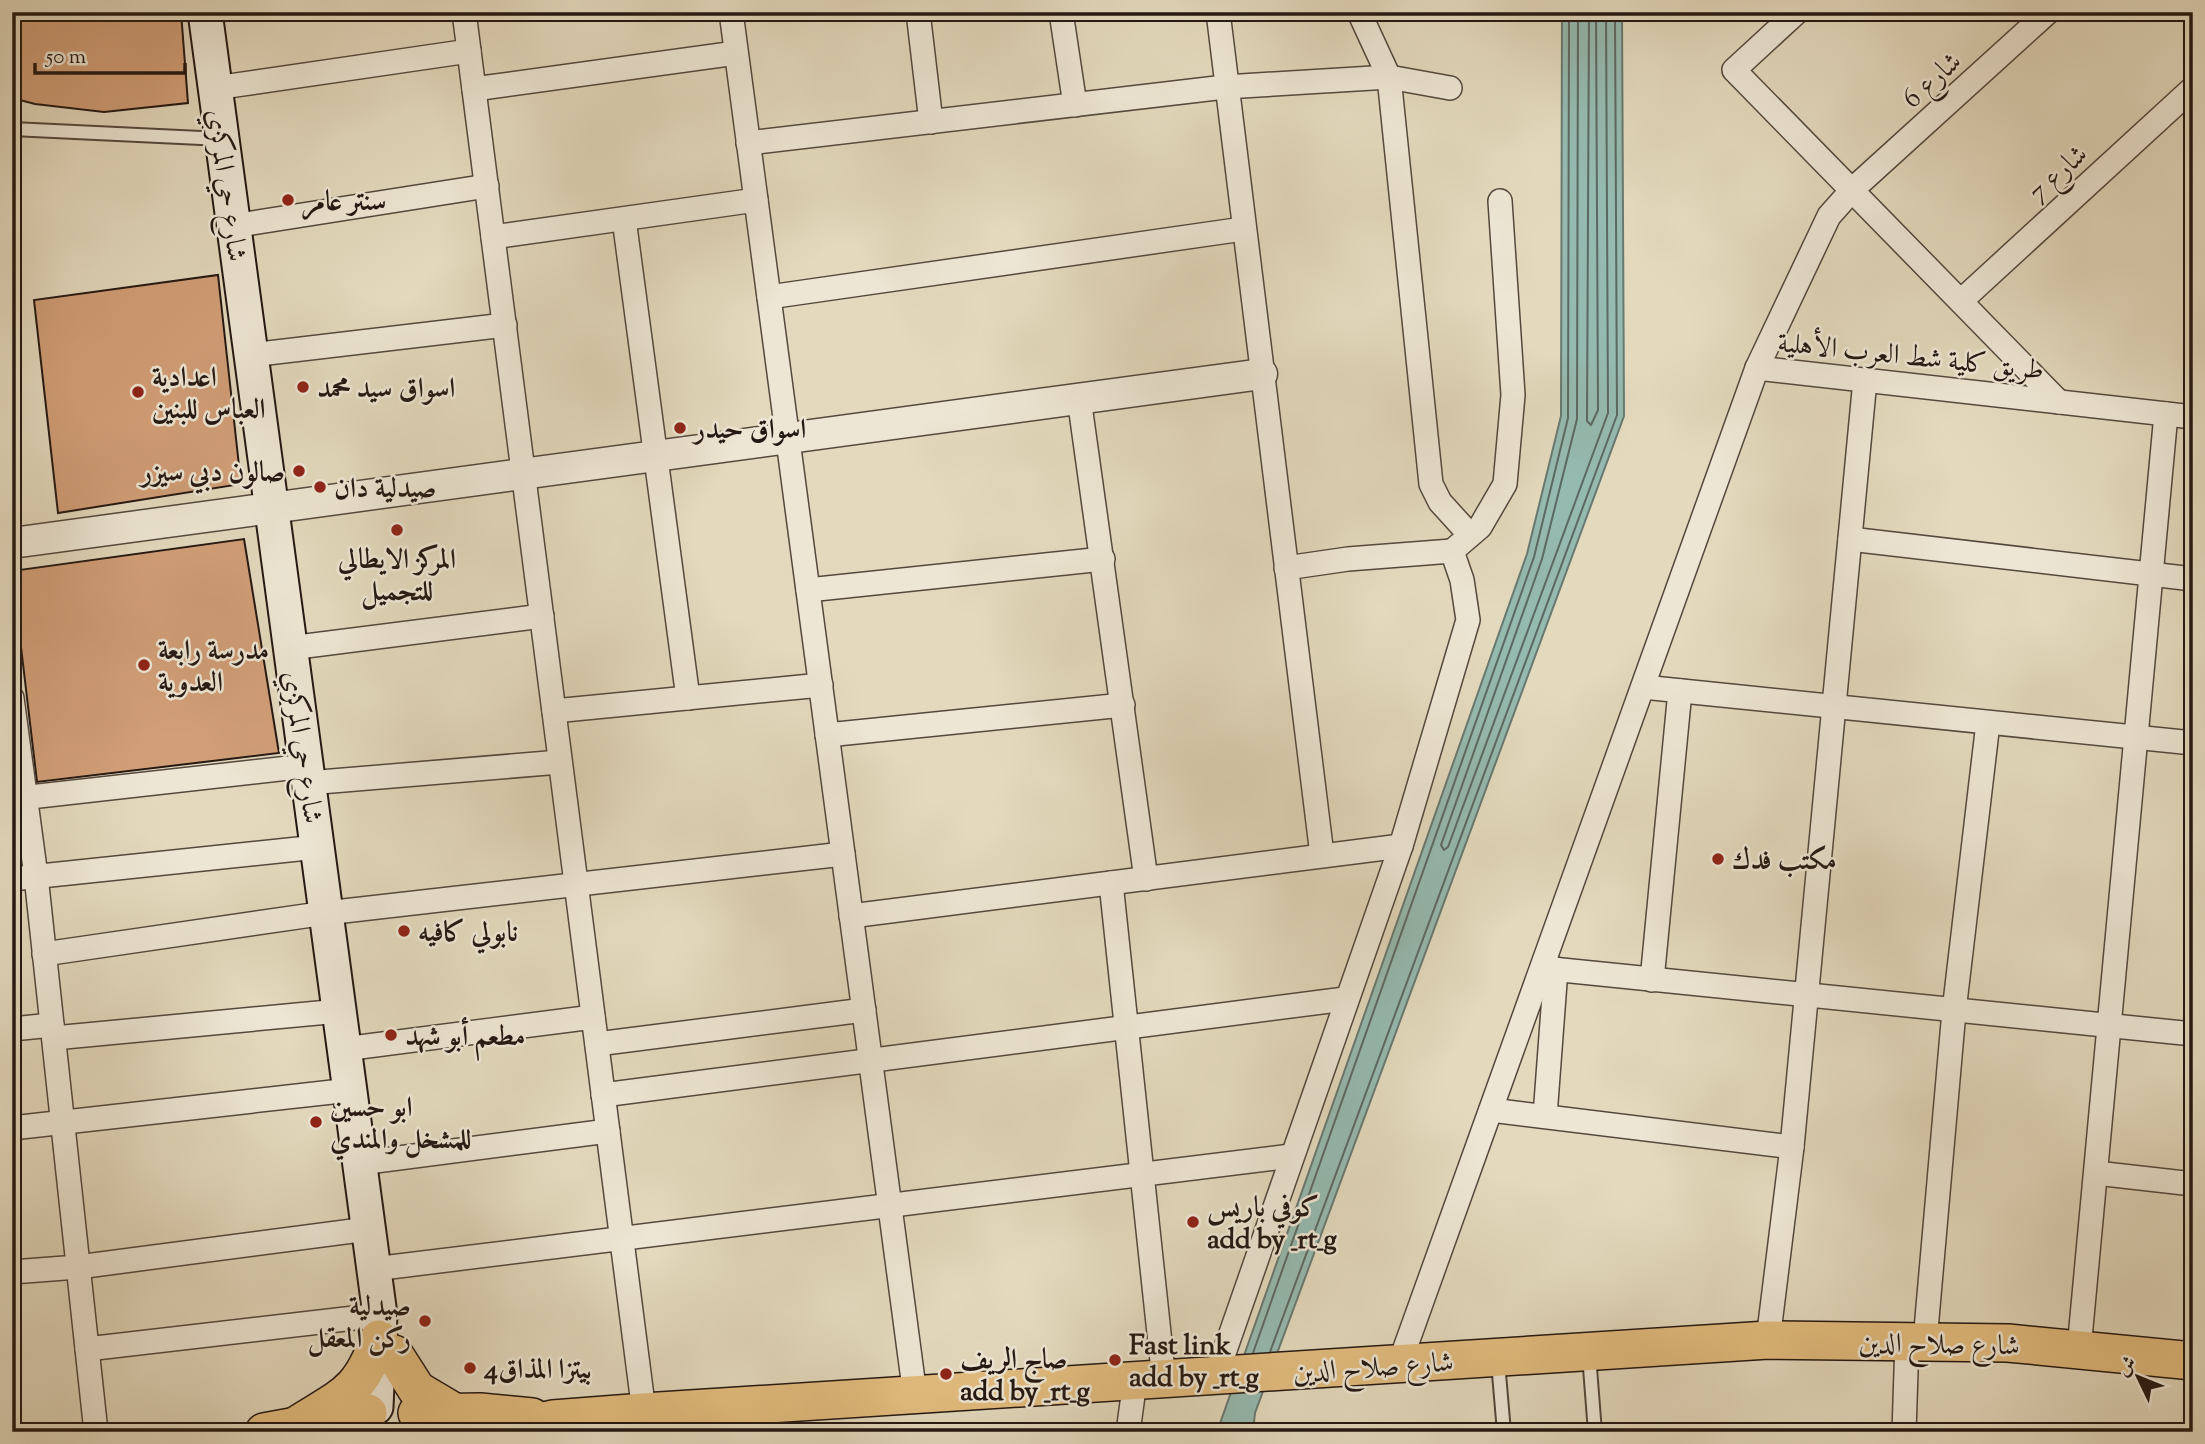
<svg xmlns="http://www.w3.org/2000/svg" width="2205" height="1444" viewBox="0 0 2205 1444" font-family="'Sorts Mill Goudy',Amiri,serif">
  <rect width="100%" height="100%" fill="#e3d9bd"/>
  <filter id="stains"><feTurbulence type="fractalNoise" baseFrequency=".00286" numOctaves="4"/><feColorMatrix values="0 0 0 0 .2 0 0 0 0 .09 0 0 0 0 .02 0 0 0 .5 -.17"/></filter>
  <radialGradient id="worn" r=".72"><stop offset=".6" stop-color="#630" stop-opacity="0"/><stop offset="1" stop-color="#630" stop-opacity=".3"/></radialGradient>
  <path fill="#95bab0" stroke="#687971" stroke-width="2" d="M1562,12H1622L1624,416L1255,1413L1253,1432H1217L1527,554L1561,416Z"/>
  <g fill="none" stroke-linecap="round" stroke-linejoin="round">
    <g stroke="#5c6962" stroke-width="2">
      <path d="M1578,12L1577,419L1542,559L1441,845L1444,850L1448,847L1608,413L1606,12"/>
      <path d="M1589,12L1587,421L1591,425L1598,410L1596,12"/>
      <path d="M1270,1352L1617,415L1615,12"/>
      <path d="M1253,1353L1534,557L1568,418L1569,12"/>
    </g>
  </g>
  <g fill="#d19e77" stroke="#241813" stroke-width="2">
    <path d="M12,12H181L188,103L104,112L35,104L12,98Z"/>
    <path d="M218,275L241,484L58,513L34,300Z"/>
    <path d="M244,539L279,753L37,782L12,571Z"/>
  </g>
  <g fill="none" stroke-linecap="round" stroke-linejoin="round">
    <defs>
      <g id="service">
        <path d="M12,129L222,139"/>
        <path d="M1589,1355L1595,1432"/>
        <path d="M1498,1362L1504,1432"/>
      </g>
      <g id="minor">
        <path d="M464,12L644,1412"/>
        <path d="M731,12L915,1395"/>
        <path d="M918,12L931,122"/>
        <path d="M1061,12L1075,105"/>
        <path d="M1218,12L1322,855"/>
        <path d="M1359,12L1389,77L1431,484L1440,502L1470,535"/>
        <path d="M1797,12L1734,70L2059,402"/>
        <path d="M215,88L469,51"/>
        <path d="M474,89L736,53"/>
        <path d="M748,143L1225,87L1389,77L1450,88"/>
        <path d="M624,219L688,698"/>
        <path d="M233,226L487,186"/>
        <path d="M493,237L756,200"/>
        <path d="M769,297L1243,229"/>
        <path d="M1962,300L2193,88"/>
        <path d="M251,355L505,325"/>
        <path d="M1757,368L2193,417"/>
        <path d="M1079,398L1146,879"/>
        <path d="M1850,539L2193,579"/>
        <path d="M1286,568L1348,559L1452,551"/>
        <path d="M808,590L1103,559"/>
        <path d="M290,648L542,616"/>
        <path d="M1643,687L2193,743"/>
        <path d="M12,698L36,876L96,1432"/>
        <path d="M554,711L821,685"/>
        <path d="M827,735L1123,705"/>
        <path d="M308,783L560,762"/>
        <path d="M12,799L306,766"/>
        <path d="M12,879L317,847"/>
        <path d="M1111,883L1164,1380"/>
        <path d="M851,916L1401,846"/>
        <path d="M44,954L326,913L843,854"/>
        <path d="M1542,968L2193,1034"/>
        <path d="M1652,980L1680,691"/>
        <path d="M12,1029L52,1025"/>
        <path d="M54,1038L339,1011"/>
        <path d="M597,1044L864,1010"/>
        <path d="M344,1049L593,1017"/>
        <path d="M603,1095L1345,999"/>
        <path d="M1491,1110L1792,1147"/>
        <path d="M1545,1116L1556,969"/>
        <path d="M12,1128L350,1090"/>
        <path d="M360,1163L608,1131"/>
        <path d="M2096,1173L2193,1184"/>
        <path d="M374,1269L1291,1156"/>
        <path d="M12,1272L78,1267L368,1229"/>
        <path d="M1768,1340L1792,1147L1865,380"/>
        <path d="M1925,1341L1954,1011L1988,723"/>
        <path d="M87,1349L380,1315"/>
        <path d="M2079,1349L2166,414"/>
        <path d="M1399,1365L1757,368L1829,216L1853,189L2048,12"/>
        <path d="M1216,1376L1401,846L1468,620L1462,580L1452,551L1480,527L1505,484L1513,395L1500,201"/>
        <path d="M1128,1432L1135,1381"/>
        <path d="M1904,1432L1907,1341"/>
      </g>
      <path id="tertiary" d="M12,543L1262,374"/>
      <path id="secondary" d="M205,12L380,1315L376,1407"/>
      <g id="primary">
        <path d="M394,1354L417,1390L454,1412"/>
        <path d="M417,1413L480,1412L532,1417"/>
        <path d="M297,1425C344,1395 359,1394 379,1339"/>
        <path d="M264,1432L368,1413"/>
        <path d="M498,1432L553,1419L644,1412L1768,1340L2008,1343L2193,1361"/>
      </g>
    </defs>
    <use href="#service" stroke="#54483e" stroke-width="16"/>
    <use href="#minor" stroke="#54483e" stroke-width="26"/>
    <use href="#tertiary" stroke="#54483e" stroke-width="33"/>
    <use href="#secondary" stroke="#241813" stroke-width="37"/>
    <use href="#primary" stroke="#241813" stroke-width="40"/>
    <use href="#service" stroke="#ede6d4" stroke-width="12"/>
    <use href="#minor" stroke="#ede6d4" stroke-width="23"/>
    <use href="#tertiary" stroke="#ede6d4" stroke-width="30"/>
    <use href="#secondary" stroke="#ede6d4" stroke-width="33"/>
    <use href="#primary" stroke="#e2bc7e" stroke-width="37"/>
  </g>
  <g fill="#8f2418" stroke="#ede6d4" stroke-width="2.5">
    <circle cx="288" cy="200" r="7"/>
    <circle cx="303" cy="387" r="7"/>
    <circle cx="138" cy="392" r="7"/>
    <circle cx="680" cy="428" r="7"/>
    <circle cx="299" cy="471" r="7"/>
    <circle cx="320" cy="487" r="7"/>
    <circle cx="397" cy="530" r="7"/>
    <circle cx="144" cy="665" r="7"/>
    <circle cx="1718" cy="859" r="7"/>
    <circle cx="404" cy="931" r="7"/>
    <circle cx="391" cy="1035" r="7"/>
    <circle cx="316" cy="1122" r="7"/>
    <circle cx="1193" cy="1222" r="7"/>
    <circle cx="425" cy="1321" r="7"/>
    <circle cx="1115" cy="1360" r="7"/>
    <circle cx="470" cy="1368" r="7"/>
    <circle cx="946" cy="1374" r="7"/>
  </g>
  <g text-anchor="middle" stroke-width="5" stroke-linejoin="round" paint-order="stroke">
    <g font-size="28" fill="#241813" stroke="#ede6d4">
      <text transform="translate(1931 79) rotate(-42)" y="10">شارع 6</text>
      <text transform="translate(2057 172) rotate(-42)" y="10">شارع 7</text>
      <text transform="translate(228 185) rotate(82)" y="10">شارع حي المركزي</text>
      <text transform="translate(1911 355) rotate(6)" y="10">طريق كلية شط العرب الأهلية</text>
      <text transform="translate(304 747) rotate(82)" y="10">شارع حي المركزي</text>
      <text transform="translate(1939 1343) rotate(1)" y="10">شارع صلاح الدين</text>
      <text transform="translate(1373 1366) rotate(-4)" y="10">شارع صلاح الدين</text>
    </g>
    <g font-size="28" font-weight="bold" fill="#241813" stroke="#ede6d4" text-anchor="start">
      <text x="302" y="210">سنتر عامر</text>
      <text x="152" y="386">اعدادية<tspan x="152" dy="32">العباس للبنين</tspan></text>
      <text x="317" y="397">اسواق سيد محمد</text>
      <text x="694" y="438">اسواق حيدر</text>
      <text x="285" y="481" text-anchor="end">صالون دبي سيزر</text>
      <text x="334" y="497">صيدلية دان</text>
      <text x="397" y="568" text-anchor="middle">المركز الايطالي<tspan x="397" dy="32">للتجميل</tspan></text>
      <text x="158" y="659">مدرسة رابعة<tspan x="158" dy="32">العدوية</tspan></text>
      <text x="1732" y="869">مكتب فدك</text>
      <text x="418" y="941">نابولي كافيه</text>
      <text x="405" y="1045">مطعم أبو شهد</text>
      <text x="330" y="1116">ابو حسين<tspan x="330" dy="32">للمشخل والمندي</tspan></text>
      <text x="1207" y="1216">كوفي باريس<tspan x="1207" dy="32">add by _rt_g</tspan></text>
      <text x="411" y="1315" text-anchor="end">صيدلية<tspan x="411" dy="32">ركن المعقل</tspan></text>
      <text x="1129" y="1354">Fast link<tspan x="1129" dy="32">add by _rt_g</tspan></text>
      <text x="960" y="1368">صاج الريف<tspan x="960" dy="32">add by _rt_g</tspan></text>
      <text x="484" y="1378">بيتزا المذاق4</text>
    </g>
  </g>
  <rect width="2205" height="1444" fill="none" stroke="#e3d9bd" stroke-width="42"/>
  <rect x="14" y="14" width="2177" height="1416" fill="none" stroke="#241813" stroke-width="3.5"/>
  <rect x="21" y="21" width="2163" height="1402" fill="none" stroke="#241813" stroke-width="2"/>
  <g transform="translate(2138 1377) rotate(313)" stroke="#ede6d4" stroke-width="5" paint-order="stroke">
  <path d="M0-5L12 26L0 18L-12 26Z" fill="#241813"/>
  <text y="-10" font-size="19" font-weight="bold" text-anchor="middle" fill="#241813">ش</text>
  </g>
  <path d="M35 63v10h150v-10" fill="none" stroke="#241813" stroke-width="3.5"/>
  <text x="46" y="63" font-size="21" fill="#241813" stroke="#ede6d4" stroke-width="5" paint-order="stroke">50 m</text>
  <rect width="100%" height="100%" filter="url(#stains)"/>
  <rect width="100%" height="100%" fill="url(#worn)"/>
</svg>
